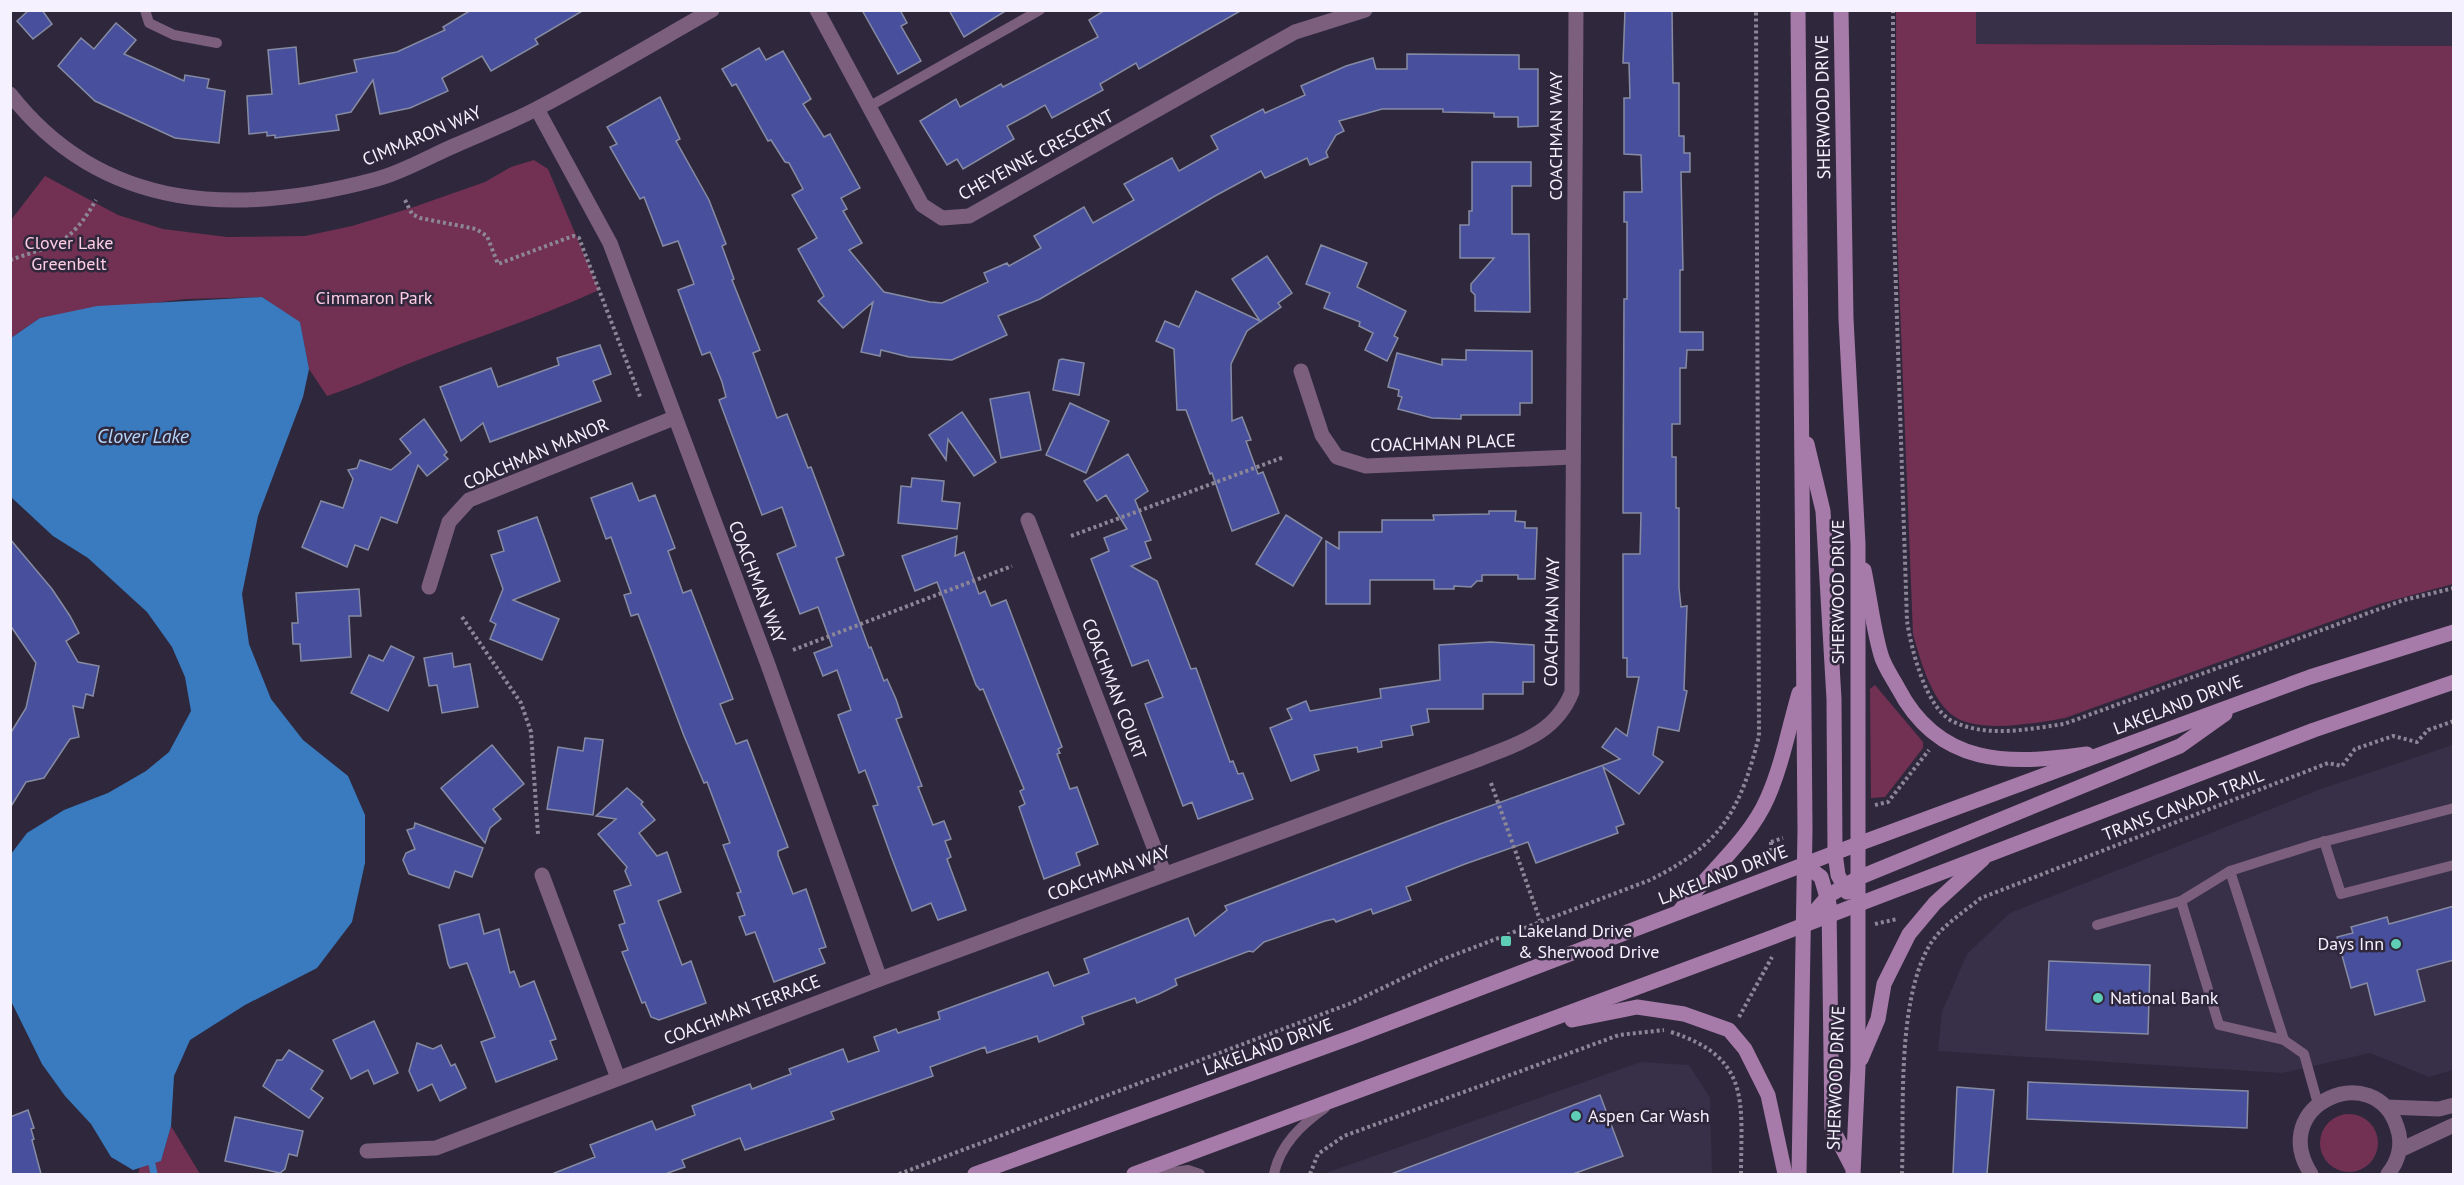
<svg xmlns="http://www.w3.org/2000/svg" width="2464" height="1185" viewBox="0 0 2464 1185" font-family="'PT Sans',sans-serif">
  <rect width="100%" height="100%" fill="#2f283c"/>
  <g fill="#382f49">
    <path d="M1976,11H2453V46L1976,44Z"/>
    <path d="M2453,745V1070L2429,1077L2370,1053L2281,1073L1938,1051L1942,1012L1967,954L2010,913L2321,789Z"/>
    <path d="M1641,1062L1689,1065L1710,1098L1712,1174H1323Z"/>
  </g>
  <g fill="#723053">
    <path d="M1896,11H1976V44L2453,46V584L2379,604L2065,718C2037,723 1975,735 1951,714C1930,696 1920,659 1913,634L1897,231Z"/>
    <path d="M534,160L548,169L599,290C540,317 478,337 418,360C387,372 358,386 327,396L309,369L300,323L262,297L185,299L40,318L11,338V220L45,176L118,215L163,229L227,237L305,236L352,226L411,208L485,182L511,167Z"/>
    <path d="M1875,685L1923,742V748L1885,797L1871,798L1870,689Z"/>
    <circle cx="2349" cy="1143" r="29"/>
    <path d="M171,1126L200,1174H138L140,1167L161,1161Z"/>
  </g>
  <path fill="#3a7bbf" d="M262,297L300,322L309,369L303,397L258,516L242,594L249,644L271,699L303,740L348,776L365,815V863L352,922L317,968L245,1005L190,1040L174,1076L171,1126L161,1161L133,1170L111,1157L91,1124L65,1096L42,1064L11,1001V854L27,833L64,810L108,793L146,771L169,752L191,711L185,677L172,647L147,612L88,558L53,536L11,497V338L40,318L97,306Z"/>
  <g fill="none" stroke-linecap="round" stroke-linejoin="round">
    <path stroke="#3a7bbf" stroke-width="7" d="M152,1164L154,1174"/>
  </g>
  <g fill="#48509d" stroke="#868ba3" stroke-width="1.5">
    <path d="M29,10H42L52,24L33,39L17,21Z"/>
    <path d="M471,10H584L535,39L538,44L491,71L482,56L442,78L448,91L410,108L380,114L373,80L351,112L336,115L339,130L275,138V135L267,136V132L249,134L247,96L272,94L268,50L296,47L299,84L357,72L354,60L397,52L445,30L443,27Z"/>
    <path d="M862,10H900L907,23L901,26L921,61L898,74Z"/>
    <path d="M949,10H1007L964,37Z"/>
    <path d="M1105,10H1242L1139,69L1136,63L1100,84L1103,90L1052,118L1045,105L1026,116L1007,126L1014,139L963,169L957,159L947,165L920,121L956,99L960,107L1001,84L1003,87L1098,37L1089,20Z"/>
    <path d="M1625,10H1672L1673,83H1679V136H1684V153H1690V172H1681L1683,270H1680V332H1703V350H1687L1686,368H1680V424H1672V457H1676V508H1679V588L1681,607L1687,606L1684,690L1687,691L1679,731L1658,727L1653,755L1663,762L1639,794L1603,767L1624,824L1616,827L1618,833L1536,863L1528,842L1465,864L1406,887L1411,900L1373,914L1371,909L1336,922L1334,919L1325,921L1264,942L1253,952L1249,951L1175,979L1177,985L1159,994L1137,1003L1135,998L1082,1017L1084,1024L1039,1042L1037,1036L987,1053L985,1047L930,1067L933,1076L831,1112L834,1119L745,1150L740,1138L682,1160L685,1167L665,1174H552L595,1157L590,1145L652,1121L656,1130L695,1115L692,1106L750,1084L752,1089L791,1074L789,1069L843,1049L848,1062L879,1051L874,1037L896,1029L898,1033L940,1019L938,1012L1048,972L1054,986L1089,973L1084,959L1188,918L1195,936L1227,910L1225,906L1440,824L1620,759L1602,747L1616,728L1627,736L1639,677H1627V658H1623V554H1640L1641,513H1623L1624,299H1627V222H1624V192H1642L1641,155L1624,154V98H1630L1629,63H1623Z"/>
    <path d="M116,23L136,40L124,54L184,81L185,75L209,79L207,88L225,91L219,143L175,138L95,101L58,66L81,38L94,49Z"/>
    <path d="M759,48L766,60L783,51L811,99L803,104L824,137L830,134L860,188L841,198L847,209L843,211L862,243L849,250L884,292L930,302L942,303L988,282L984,273L1007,263L1009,266L1041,248L1034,236L1084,207L1093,223L1134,200L1124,184L1172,158L1179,171L1218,149L1211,136L1263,109L1265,113L1305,95L1301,86L1346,66L1373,58L1376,69H1407V54L1519,55V69H1538V126L1518,127V117H1494V113L1443,112V109H1382L1339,121L1344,131L1336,135L1326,152L1328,157L1310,165L1307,158L1265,178L1261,171L1215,196L1040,299L998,316L1007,335L952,360L909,357L881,350L880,356L861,352L873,302L843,328L818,301L824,296L798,249L817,238L792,195L803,189L789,163L785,162L771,140L768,141L736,84L732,86L722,69Z"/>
    <path d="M660,97L680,139L676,141L709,200L726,244L722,246L734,279L732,280L760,350L753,353L777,418L787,414L808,468L811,467L825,504L844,555L836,558L869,648L871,647L884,681L887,679L896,699L902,717L896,719L922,786L918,787L933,825L944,821L951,839L945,841L951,857L947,859L966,910L938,920L931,903L912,911L891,856L873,806L878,805L865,770L859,773L838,715L851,710L837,670L823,676L814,653L832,646L818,607L800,614L777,554L796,546L782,507L762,515L719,400L726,397L722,382L710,352L702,355L678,290L694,284L678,241L663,246L644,197L640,199L610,147L617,144L607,127Z"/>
    <path d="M1472,162H1531V186H1512V234H1529L1530,312L1475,311V295L1471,291V284L1494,258H1460V225H1469V211H1472Z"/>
    <path d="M1321,245L1367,263L1357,287L1406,311L1394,336L1398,338L1387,361L1365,350L1373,333L1359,326L1360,322L1324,308L1330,293L1306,284Z"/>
    <path d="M1267,256L1292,293L1278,303L1281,307L1247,331L1231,364L1232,421L1242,417L1251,440L1246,441L1258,474L1263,472L1279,513L1232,531L1212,473L1210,474L1186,410H1177L1174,349L1156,341L1165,321L1179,327L1196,291L1260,321L1232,279Z"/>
    <path d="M600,345L611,374L593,381L601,401L490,442L483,423L461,441L440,387L491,368L498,387L559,365L557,358Z"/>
    <path d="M1466,350L1532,351V403H1520V415H1461V419L1432,418L1398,409L1402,397L1398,396L1399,390L1388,387L1397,353L1442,365V359L1466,360Z"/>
    <path d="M1062,359L1084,363L1079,395L1053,390L1059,360Z"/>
    <path d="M1029,392L1041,450L1001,458L990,399Z"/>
    <path d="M1070,403L1109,421L1086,473L1046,455Z"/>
    <path d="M962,412L996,462L974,476L948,439L946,460L929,435Z"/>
    <path d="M424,419L447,452L444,455L448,459L427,476L418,465L397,523L381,517L368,550L355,545L347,567L302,547L321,501L343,508L353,479L348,470L357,468L360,460L391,470L411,453L400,439Z"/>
    <path d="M1128,454L1148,491L1135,500L1151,540L1145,542L1151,558L1131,566L1157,581L1191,669L1196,668L1230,762L1233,761L1238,774L1243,773L1253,799L1198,819L1192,802L1183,806L1145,704L1163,697L1148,660L1132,666L1091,559L1109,551L1104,538L1127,529L1106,495L1097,501L1084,481Z"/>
    <path d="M912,478L944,481L942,501L960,503L957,529L898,523L901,486L911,487Z"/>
    <path d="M632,483L639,501L655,495L675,548L668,551L683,593L691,590L733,699L720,704L736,744L747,740L788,847L778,851V855L793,894L806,889L826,947L819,949L825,963L774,982L755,932L746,935L739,917L745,915L737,893L741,892L723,845L730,843L707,782L704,783L684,736L638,614L631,616L624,595L631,593L611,537L606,539L591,498Z"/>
    <path d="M1489,511H1516L1515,521L1525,522V528H1537L1535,579H1518V575H1482V581H1477L1471,587L1454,586V589H1434V580H1370V604H1326V541L1339,549V532H1382V520H1434L1433,515L1489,514Z"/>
    <path d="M1286,515L1322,538L1293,586L1256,564Z"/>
    <path d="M537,517L560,581L513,600L559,619L542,660L490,639L496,624L490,621L503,589L491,555L504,551L498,531Z"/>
    <path d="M957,536L955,556L964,552L979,594L985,591L991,606L1006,600L1062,747L1058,749L1060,753L1057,754L1070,789L1077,787L1098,844L1076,853L1080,865L1044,879L1019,807L1025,804L1020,791L1024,789L983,689L980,690L976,685L937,582L915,591L902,556Z"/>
    <path d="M10,539L52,589L70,616L79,633L66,641L78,662L99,666L93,696L86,694L83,708L73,706L79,737L70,739L44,778L26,782L10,808V734L26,708L36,663L10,625Z"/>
    <path d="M359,589L361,616H349L351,657L301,661L300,644H293L292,623H298L296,593Z"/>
    <path d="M1491,642L1534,645V682H1523V694H1483V709H1427L1429,722L1411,726L1413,735L1381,741L1382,747L1358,752L1357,747L1314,755L1319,770L1291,781L1270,728L1292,719L1287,709L1306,701L1310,711L1381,698L1380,689L1440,680L1439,645Z"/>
    <path d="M391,646L414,657L388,711L351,693L369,655L383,661Z"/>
    <path d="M452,653L454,667L470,664L478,707L442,713L437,685L429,686L424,658Z"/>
    <path d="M585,738L603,740L593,815L547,809L558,747L583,751Z"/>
    <path d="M492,745L524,784L493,809L501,819L490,828L485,843L441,788Z"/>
    <path d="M627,788L643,802L641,804L655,820L639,833L657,856L667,852L681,892L658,901L682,965L691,961L706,1003L659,1020L651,1017L645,1002L642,1003L622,952L628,950L619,925L625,923L614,891L631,885L625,871L627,867L598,834L616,819L596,816Z"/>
    <path d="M415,823L483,848L472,877L455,871L449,888L409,874L403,860L406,853L415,849L407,830L414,828Z"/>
    <path d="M2454,906V960L2417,970L2425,1001L2375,1015L2367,983L2351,988L2337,937L2353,933L2351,927L2387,917L2389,924Z"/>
    <path d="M479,914L484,934L499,929L510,973L514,971L520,987L534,981L556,1039L550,1041L557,1059L496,1082L481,1042L495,1037L467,963L450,968L448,964L439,925Z"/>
    <path d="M2049,961L2150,965L2148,1034L2046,1030Z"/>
    <path d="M374,1021L398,1073L374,1084L368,1070L351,1079L333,1040Z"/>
    <path d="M417,1043L433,1049L441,1045L451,1066L455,1064L466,1088L440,1101L432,1084L418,1091L409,1071Z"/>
    <path d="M289,1050L323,1071L311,1089L323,1098L309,1118L263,1086L277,1060H282Z"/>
    <path d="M2028,1082L2248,1091L2247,1128L2027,1119Z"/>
    <path d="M1957,1087L1994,1090L1987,1174H1953Z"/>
    <path d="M1600,1095L1623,1156L1573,1174H1391Z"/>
    <path d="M28,1110L34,1128L31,1129L34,1139L32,1140L41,1174H10V1117Z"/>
    <path d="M235,1117L303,1131L297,1156L289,1154L285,1169L280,1173L225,1161Z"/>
  </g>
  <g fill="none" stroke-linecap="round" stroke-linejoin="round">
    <g stroke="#8c8697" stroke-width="4" stroke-dasharray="3 3" stroke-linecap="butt">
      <path d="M1893,10V199L1907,621C1911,648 1926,710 1954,722C1989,738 2028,729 2064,724L2404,600L2454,588"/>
      <path d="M405,200L412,214L420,218L476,229L487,236L498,264L573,236L579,238L641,399"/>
      <path d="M10,260C57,244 70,245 96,200"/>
      <path d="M1071,536L1284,457"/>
      <path d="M462,617L521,703L531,732L538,834"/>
      <path d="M793,650L1012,566"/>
      <path d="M1491,783L1540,920"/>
      <path d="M1875,805L1888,802L1929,750"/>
      <path d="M1771,842V860"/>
      <path d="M1771,842L1783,838"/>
      <path d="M1875,924L1897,919"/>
      <path d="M1739,1017L1772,957"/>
      <path d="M1671,1032C1752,1058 1741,1103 1741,1174"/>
      <path d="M899,1174L1349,1004L1441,960L1650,880C1722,844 1740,811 1759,736L1756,10"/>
      <path d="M1310,1174L1318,1154L1344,1136L1619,1035L1664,1030"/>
      <path d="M1902,1174C1904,1109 1897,1005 1928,948C1939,927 1963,913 1981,898L2328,763L2342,766L2355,749L2393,736L2417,742L2428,730L2454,721"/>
    </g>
    <g stroke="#7b5f7c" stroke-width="10">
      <path d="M145,10L149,23L174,35L217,43"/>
      <path d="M870,106L1040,10"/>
      <path d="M2324,841L2341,894L2454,865"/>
      <path d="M2230,871L2181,901L2219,1025L2284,1040L2304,1054L2318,1104"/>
      <path d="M2097,925L2181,901"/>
      <path d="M2284,1040L2230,871L2315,844L2454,808"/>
      <path d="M1158,1174L1188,1170L1200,1174"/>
      <path d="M1274,1174C1280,1145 1301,1125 1325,1108"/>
    </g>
    <g stroke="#7b5f7c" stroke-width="15">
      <path d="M817,10L922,205L942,218L969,216L1295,32L1365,10"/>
      <path d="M10,94C104,214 240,216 377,179C404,172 430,156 456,145C483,133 512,122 538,108C597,77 654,43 712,10"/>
      <path d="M537,109L610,243L767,662L880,979"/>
      <path d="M1301,371L1322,435L1337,457L1366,466L1573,457"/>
      <path d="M1028,520L1164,873"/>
      <path d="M429,587L449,522L469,500L674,418"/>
      <path d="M542,875L618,1078"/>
      <path d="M2386,1107L2439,1109L2454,1105"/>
      <path d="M2400,1150L2454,1125"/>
      <path d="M367,1151L436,1148L880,979L1477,760C1516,744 1555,735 1572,692L1576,10"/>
      <path d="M2311,1174C2266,1104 2375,1058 2397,1127C2403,1144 2399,1160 2388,1174"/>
    </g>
    <g stroke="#a77ba9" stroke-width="15">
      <path d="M1798,10L1805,830L1799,1174"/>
      <path d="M1841,10L1846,319L1858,544V1067L1853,1174"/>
      <path d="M1807,444L1823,511L1834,699L1835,853L1838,875L1847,892"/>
      <path d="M1864,570C1870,598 1873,628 1881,655C1884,666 1892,677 1898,688C1939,767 2009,765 2087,754"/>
      <path d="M1805,865L1821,877L1829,904L1832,1128L1852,1167"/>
      <path d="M1679,912C1706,874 1748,842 1767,799C1782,766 1789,727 1799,693"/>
      <path d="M1805,923L1828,896L1858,878L2180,746L2225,714"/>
      <path d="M1572,1020L1637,1007L1684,1014L1729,1030L1745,1049L1768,1095L1785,1174"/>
      <path d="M1861,1059L1878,1019L1884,984L1909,934L1935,903L1983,859"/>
      <path d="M975,1174L1352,1037L1858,844L2310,677L2454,632"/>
      <path d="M1134,1174L1773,937L2314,730L2454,682"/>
    </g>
  </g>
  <g fill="#5eceb7" stroke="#2f283c" stroke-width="2">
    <rect x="1500" y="935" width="12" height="12" rx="3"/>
    <circle cx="2396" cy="944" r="6"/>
    <circle cx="2098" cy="998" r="6"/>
    <circle cx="1576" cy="1116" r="6"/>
  </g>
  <g text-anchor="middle" stroke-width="5" stroke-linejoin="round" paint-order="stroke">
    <g font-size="18" fill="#f6f1ff" stroke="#2f283c">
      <text transform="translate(1823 107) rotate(-91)" y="6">SHERWOOD DRIVE</text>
      <text transform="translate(422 136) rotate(-23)" y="6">CIMMARON WAY</text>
      <text transform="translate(1556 136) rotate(-90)" y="6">COACHMAN WAY</text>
      <text transform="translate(1036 155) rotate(-28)" y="6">CHEYENNE CRESCENT</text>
      <text transform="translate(1443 443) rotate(-2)" y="6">COACHMAN PLACE</text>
      <text transform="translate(536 454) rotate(-23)" y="6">COACHMAN MANOR</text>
      <text transform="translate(757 582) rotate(69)" y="6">COACHMAN WAY</text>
      <text transform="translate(1838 592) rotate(-90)" y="6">SHERWOOD DRIVE</text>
      <text transform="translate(1552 622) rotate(-89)" y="6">COACHMAN WAY</text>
      <text transform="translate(1114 689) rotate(69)" y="6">COACHMAN COURT</text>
      <text transform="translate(2178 705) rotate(-21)" y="6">LAKELAND DRIVE</text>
      <text transform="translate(2183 805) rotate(-21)" y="6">TRANS CANADA TRAIL</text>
      <text transform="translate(1109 873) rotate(-20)" y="6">COACHMAN WAY</text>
      <text transform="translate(1723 875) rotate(-21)" y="6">LAKELAND DRIVE</text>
      <text transform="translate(742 1010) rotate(-21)" y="6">COACHMAN TERRACE</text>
      <text transform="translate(1268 1047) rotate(-20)" y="6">LAKELAND DRIVE</text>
      <text transform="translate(1836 1078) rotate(-88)" y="6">SHERWOOD DRIVE</text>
    </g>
    <g font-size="18" fill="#fecde4" stroke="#2f283c">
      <text x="69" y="249">Clover Lake<tspan x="69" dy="21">Greenbelt</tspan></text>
      <text x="374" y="304">Cimmaron Park</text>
    </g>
    <g font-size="18" fill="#f6f1ff" stroke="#2f283c" text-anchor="start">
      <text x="1518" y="937">Lakeland Drive<tspan x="1518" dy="21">&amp; Sherwood Drive</tspan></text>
      <text x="2384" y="950" text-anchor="end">Days Inn</text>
      <text x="2110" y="1004">National Bank</text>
      <text x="1588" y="1122">Aspen Car Wash</text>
    </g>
    <g font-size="20" font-style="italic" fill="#b4d5f9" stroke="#2f283c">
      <text x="143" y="443">Clover Lake</text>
    </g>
  </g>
  <rect width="2464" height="1185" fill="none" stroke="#f6f1ff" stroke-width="24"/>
</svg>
